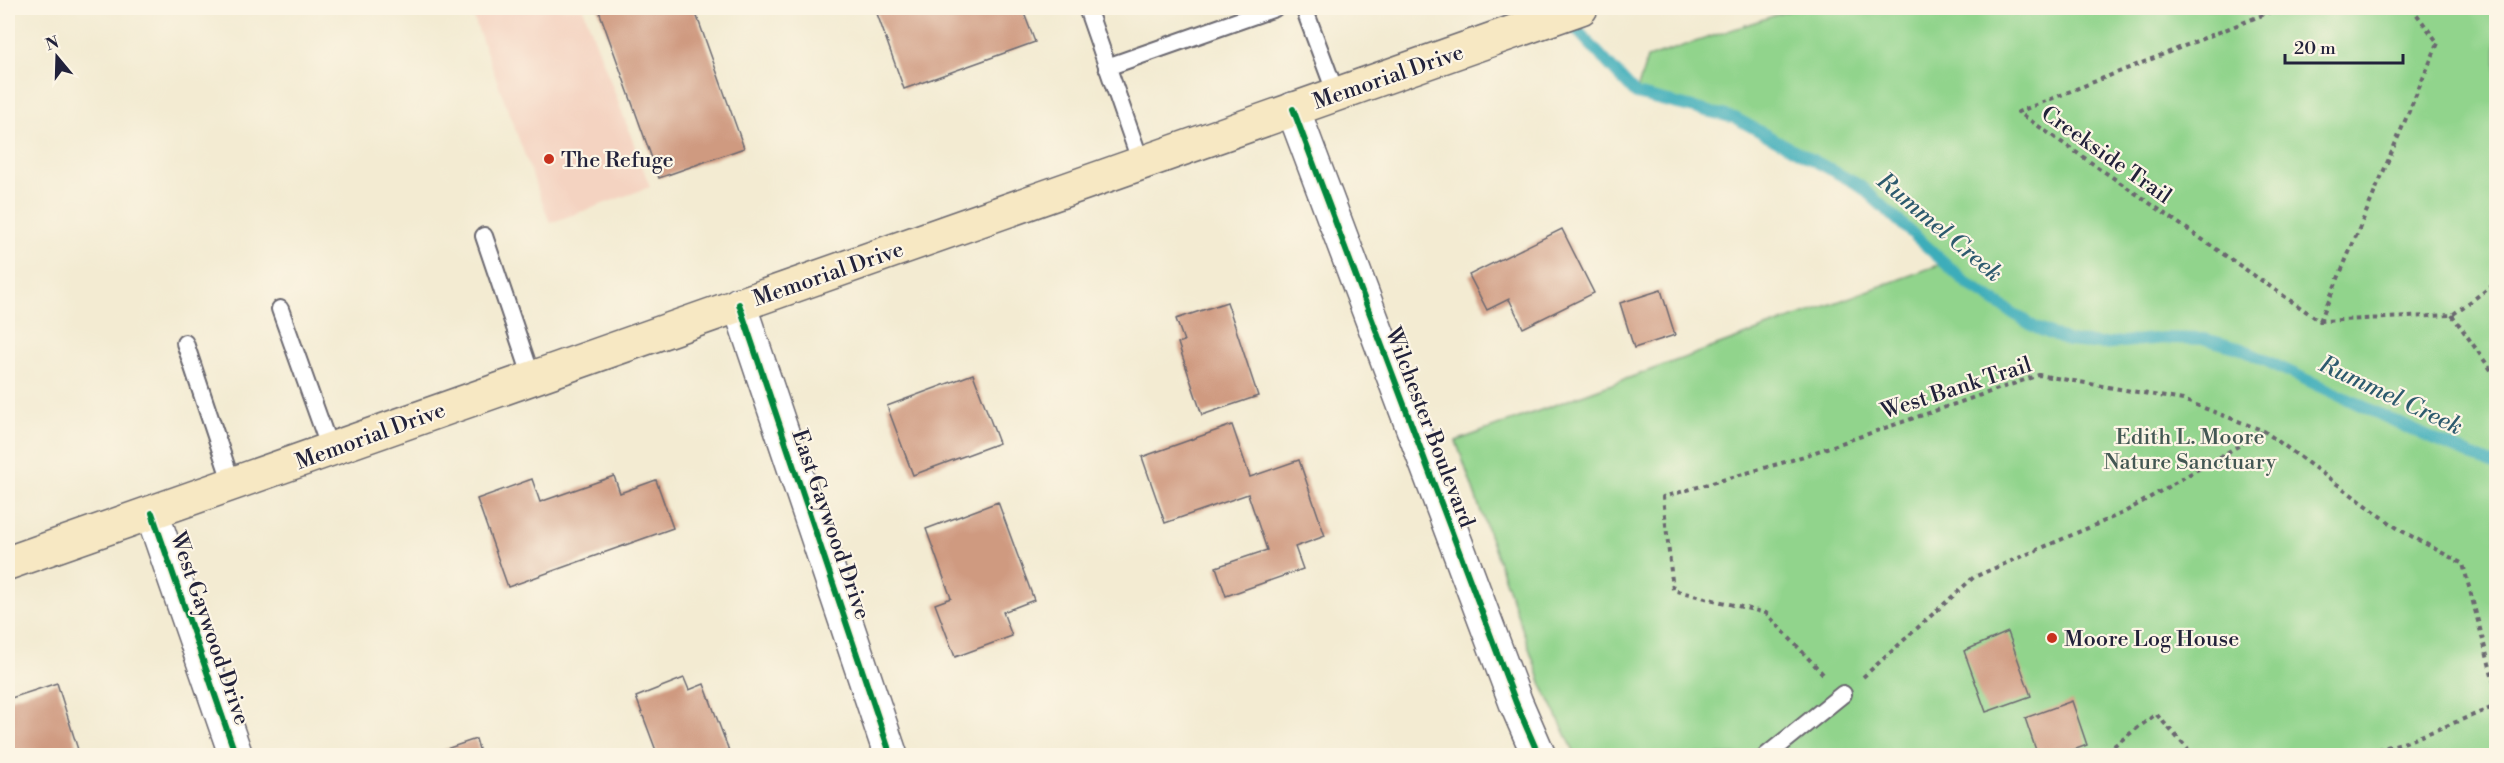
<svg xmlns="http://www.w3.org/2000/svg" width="2504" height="763" viewBox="0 0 2504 763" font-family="'Libre Bodoni',serif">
  <rect width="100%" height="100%" fill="#fcf5e5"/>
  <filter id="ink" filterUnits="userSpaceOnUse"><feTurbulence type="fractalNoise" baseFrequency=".0167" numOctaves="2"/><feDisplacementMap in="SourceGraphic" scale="12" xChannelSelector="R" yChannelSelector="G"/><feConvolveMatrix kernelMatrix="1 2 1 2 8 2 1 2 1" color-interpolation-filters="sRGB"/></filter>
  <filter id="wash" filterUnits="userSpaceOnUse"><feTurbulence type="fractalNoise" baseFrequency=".008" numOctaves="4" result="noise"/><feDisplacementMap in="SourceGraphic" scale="24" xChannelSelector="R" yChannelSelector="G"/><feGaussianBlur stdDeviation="1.35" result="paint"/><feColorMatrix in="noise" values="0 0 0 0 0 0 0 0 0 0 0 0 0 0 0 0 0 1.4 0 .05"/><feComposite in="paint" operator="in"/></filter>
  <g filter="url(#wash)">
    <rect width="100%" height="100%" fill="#f3ebd2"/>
    <path fill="#f4d3c1" d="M470,8H583L650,187L550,223Z"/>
    <path fill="#91d48c" stroke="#5a7b64" stroke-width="1.5" d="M1797,8H2496V755H1576L1542,685L1456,441L1944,263L1859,185L1735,118L1636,94L1647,58Z"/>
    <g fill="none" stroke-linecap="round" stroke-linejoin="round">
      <path stroke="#3eadba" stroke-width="12" d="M1565,17L1636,94L1735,118L1859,185L1968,284L2036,328L2068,341L2101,344L2165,338L2205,339L2239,348L2424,435L2496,466"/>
    </g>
    <g id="blocks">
      <g fill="#cf9a80">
        <path d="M598,8H694L744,148L659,178Z"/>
        <path d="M875,8H1022L1035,42L904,89Z"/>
        <path d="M1562,229L1594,293L1523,328L1509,299L1487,310L1469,275Z"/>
        <path d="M1661,290L1675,335L1634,348L1620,303Z"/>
        <path d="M1227,302L1258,396L1202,415L1178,343L1184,341L1176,319Z"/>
        <path d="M973,374L999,443L913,475L887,406Z"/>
        <path d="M1232,425L1250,477L1299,460L1325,536L1295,547L1303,569L1226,596L1216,567L1267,550L1248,494L1165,523L1142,457Z"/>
        <path d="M614,476L620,493L656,480L673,528L508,587L477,499L532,479L540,502Z"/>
        <path d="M998,502L1034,600L1003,612L1012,636L955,657L935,604L951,598L926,529Z"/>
        <path d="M2008,632L2031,696L1986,712L1964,651Z"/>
        <path d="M684,678L689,690L704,684L731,756H658L636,697Z"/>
        <path d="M57,683L80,756H10L8,747V699Z"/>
        <path d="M2072,701L2087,745L2057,756H2038L2025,718Z"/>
        <path d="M476,739L481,756H428V755Z"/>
      </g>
    </g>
  </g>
  <g filter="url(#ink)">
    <use href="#blocks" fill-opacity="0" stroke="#6b6870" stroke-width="1.5"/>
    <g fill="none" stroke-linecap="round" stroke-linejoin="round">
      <defs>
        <g id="lane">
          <path d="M1087,8L1141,163"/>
          <path d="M1304,8L1336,94"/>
          <path d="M1107,67L1275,8"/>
          <path d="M484,236L532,378"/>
          <path d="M280,309L330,449"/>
          <path d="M185,343L232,484"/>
          <path d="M1766,756L1843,694"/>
        </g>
        <g id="street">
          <path d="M1293,109L1516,703L1539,756"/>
          <path d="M739,304L891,756"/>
          <path d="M152,513L236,756"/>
        </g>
        <path id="secondary" d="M8,563L1581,8"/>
      </defs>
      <use href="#lane" stroke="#6b6870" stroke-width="20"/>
      <use href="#street" stroke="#6b6870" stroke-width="36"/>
      <use href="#secondary" stroke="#6b6870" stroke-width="36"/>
      <g stroke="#6b6870" stroke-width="4" stroke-dasharray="4.5 4.5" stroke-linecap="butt">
        <path d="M2280,8L2018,112L2320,321L2452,315L2496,283"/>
        <path d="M2452,315L2496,377"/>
        <path d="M2320,321L2438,43L2412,8"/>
        <path d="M1823,674L1766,613L1673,590L1663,497L1792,460L2039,375L2183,400L2264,431L2400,530L2463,564L2496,690"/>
        <path d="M1863,677L1974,577L2123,513L2264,431"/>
        <path d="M2089,756L2107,751L2156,714L2194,756"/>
        <path d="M2351,756L2406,742L2496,706"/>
      </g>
      <use href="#lane" stroke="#fff" stroke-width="16"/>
      <use href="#street" stroke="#fff" stroke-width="33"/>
      <use href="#secondary" stroke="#f7e8c3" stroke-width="33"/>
      <defs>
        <g id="cycleway">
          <path d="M1293,109L1516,703L1539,756"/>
          <path d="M739,304L891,756"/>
          <path d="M152,513L236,756"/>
        </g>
      </defs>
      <use href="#cycleway" stroke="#fcf5e5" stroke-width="10"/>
      <use href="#cycleway" stroke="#00873e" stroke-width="6"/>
    </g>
  </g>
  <g fill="#c8321e" stroke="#fcf5e5" stroke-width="2">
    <circle cx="549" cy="159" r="6"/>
    <circle cx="2052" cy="638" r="6"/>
  </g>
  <g text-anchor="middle" stroke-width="4.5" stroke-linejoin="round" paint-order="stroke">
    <g font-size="22" fill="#22223b" stroke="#fcf5e5">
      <text transform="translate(1388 76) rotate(-19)" y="8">Memorial Drive</text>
      <text transform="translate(2107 154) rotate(35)" y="8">Creekside Trail</text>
      <text transform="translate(828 273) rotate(-19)" y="8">Memorial Drive</text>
      <text transform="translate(1956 387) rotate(-18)" y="8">West Bank Trail</text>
      <text transform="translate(1431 427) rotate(69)" y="8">Wilchester Boulevard</text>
      <text transform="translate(370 435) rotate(-20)" y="8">Memorial Drive</text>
      <text transform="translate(832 524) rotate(71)" y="8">East Gaywood Drive</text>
      <text transform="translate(211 628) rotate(71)" y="8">West Gaywood Drive</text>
    </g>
    <g font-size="22" fill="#22223b" stroke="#fcf5e5" text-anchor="start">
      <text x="561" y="167">The Refuge</text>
      <text x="2064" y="646">Moore Log House</text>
    </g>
    <g font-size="22" fill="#435753" stroke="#fcf5e5">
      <text x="2190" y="444">Edith L. Moore<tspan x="2190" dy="25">Nature Sanctuary</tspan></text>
    </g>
    <g font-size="24" font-style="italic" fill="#2d5a6e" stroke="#fcf5e5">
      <text transform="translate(1940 227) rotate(40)" y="8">Rummel Creek</text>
      <text transform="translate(2391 395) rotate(25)" y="8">Rummel Creek</text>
    </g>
  </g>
  <rect width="2504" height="763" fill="none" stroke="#fcf5e5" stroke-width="30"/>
  <g transform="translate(57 57) rotate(341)" stroke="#fcf5e5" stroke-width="4.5" paint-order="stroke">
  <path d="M0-4.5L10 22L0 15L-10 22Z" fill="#22223b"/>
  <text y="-9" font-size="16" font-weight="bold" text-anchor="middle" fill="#22223b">N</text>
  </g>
  <path d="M2285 54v9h118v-9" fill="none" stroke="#22223b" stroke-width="3"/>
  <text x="2294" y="54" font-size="18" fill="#22223b" stroke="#fcf5e5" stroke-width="4.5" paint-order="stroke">20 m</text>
</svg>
